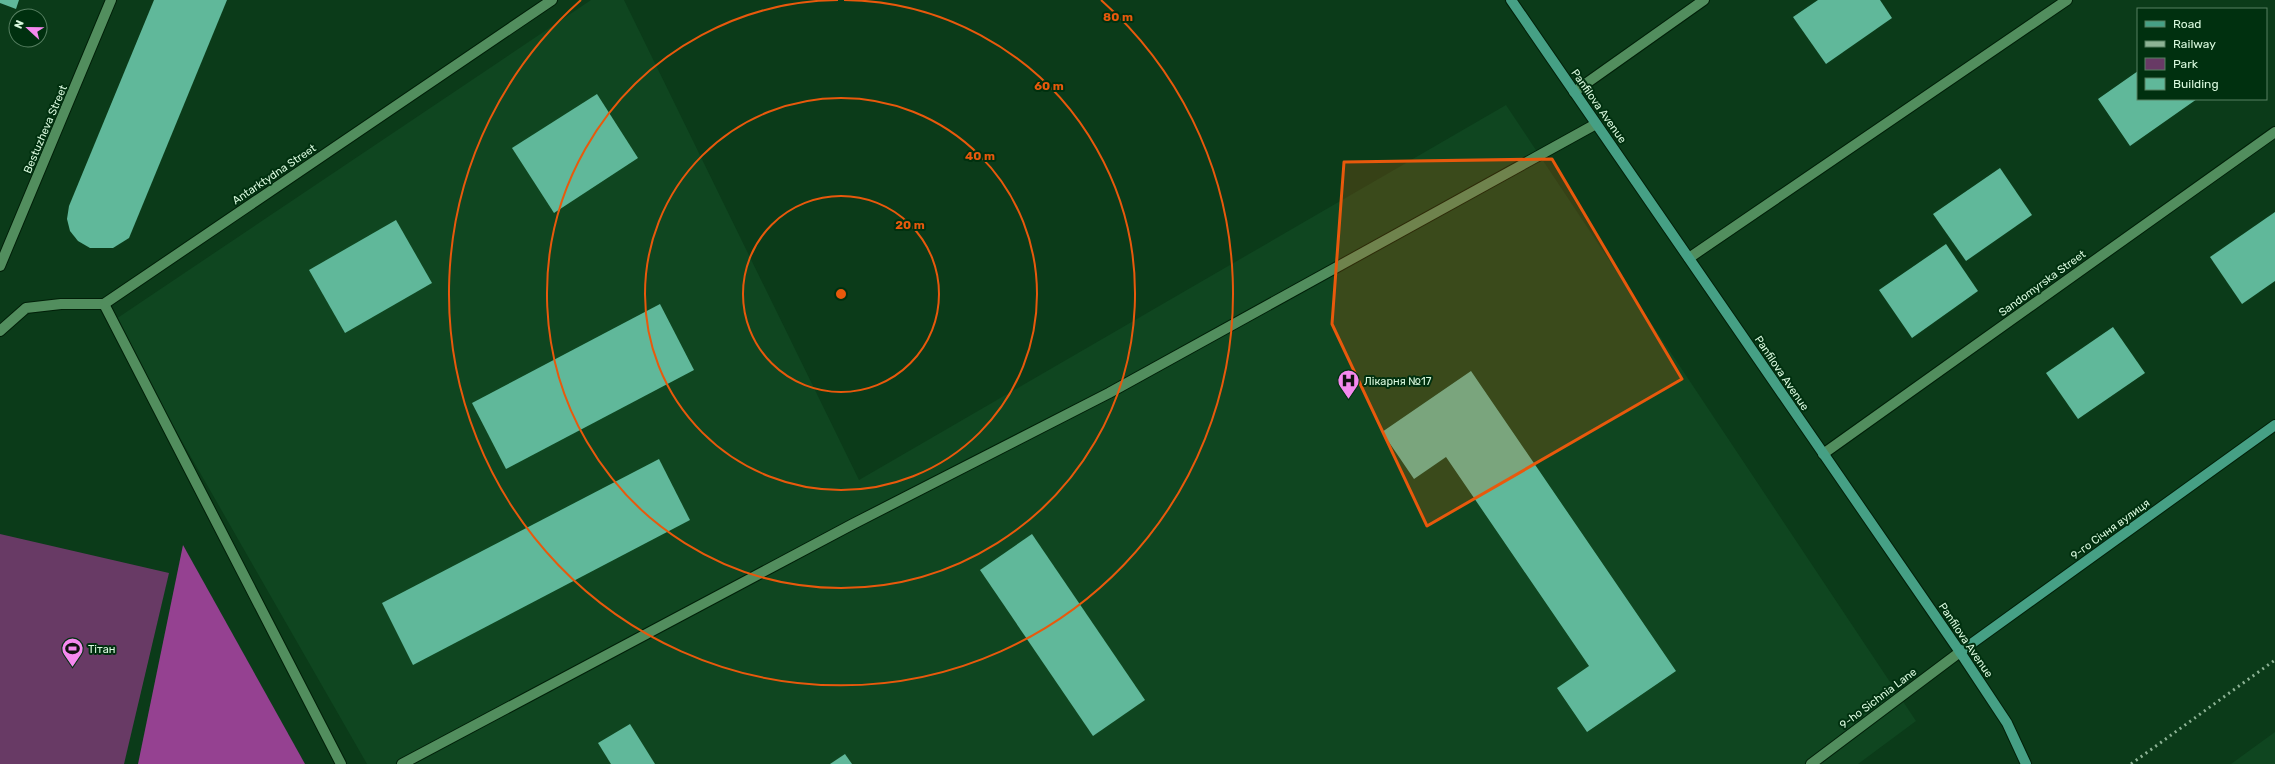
<svg xmlns="http://www.w3.org/2000/svg" width="2275" height="764" viewBox="0 0 2275 764" font-family="Rubik,sans-serif">
  <rect width="100%" height="100%" fill="#0b3b19"/>
  <g fill="#0f4620">
    <path d="M591,0H624L859,480L1506,105L1916,721L1858,764H367L113,321Z"/>
    <path d="M2275,732V764H2231Z"/>
  </g>
  <path fill="#683a65" d="M0,534L169,573L124,764H0Z"/>
  <path fill="#954191" d="M183,545L305,764H138Z"/>
  <g fill="#60b89a">
    <path d="M0,0H19L16,9L0,3Z"/>
    <path d="M154,0H227L129,238L113,248H90L78,241L70,231L67,219L69,206Z"/>
    <path d="M1818,0H1880L1892,18L1826,64L1793,17Z"/>
    <path d="M2138,71V99H2197L2130,146L2098,99Z"/>
    <path d="M597,94L638,158L554,213L512,148Z"/>
    <path d="M2000,168L2032,215L1966,261L1933,214Z"/>
    <path d="M2275,212V281L2242,304L2210,257Z"/>
    <path d="M396,220L432,283L345,333L309,270Z"/>
    <path d="M1946,244L1978,291L1912,338L1879,290Z"/>
    <path d="M660,304L694,370L506,469L472,403Z"/>
    <path d="M2113,327L2145,373L2078,419L2046,373Z"/>
    <path d="M1471,371L1676,671L1587,732L1557,688L1589,666L1446,457L1414,479L1382,432Z"/>
    <path d="M659,459L690,520L413,665L382,603Z"/>
    <path d="M1032,534L1145,700L1093,736L980,570Z"/>
    <path d="M630,724L655,764H611L598,743Z"/>
    <path d="M845,754L852,764H830Z"/>
  </g>
  <g fill="none" stroke-linecap="round" stroke-linejoin="round">
    <defs>
      <g id="lane">
        <path d="M104,304L341,764"/>
        <path d="M402,764L853,524L1109,393L1596,124"/>
        <path d="M1811,764L1960,652"/>
      </g>
      <g id="street">
        <path d="M1574,92L1704,0"/>
        <path d="M1689,258L2067,0"/>
        <path d="M0,266L111,0"/>
        <path d="M0,331L26,308L61,304H104L552,0"/>
        <path d="M1823,454L2275,132"/>
      </g>
      <g id="secondary">
        <path d="M1511,0L1960,652L2007,723L2026,764"/>
        <path d="M1960,652L2275,425"/>
      </g>
    </defs>
    <use href="#lane" stroke="#011f08" stroke-width="12"/>
    <use href="#street" stroke="#011f08" stroke-width="12"/>
    <use href="#secondary" stroke="#011f08" stroke-width="12"/>
    <use href="#lane" stroke="#528e5e" stroke-width="10"/>
    <use href="#street" stroke="#528e5e" stroke-width="10"/>
    <use href="#secondary" stroke="#46a085" stroke-width="10"/>
    <path stroke="#8db395" stroke-width="3" stroke-dasharray="2 4" stroke-linecap="butt" d="M2131,764L2275,660"/>
  </g>
  <path fill="#e8590c" fill-opacity="0.2" stroke="#e8590c" stroke-width="3" stroke-linejoin="round" d="M1552,159L1682,379L1427,526L1332,324L1344,162Z"/>
  <g fill="none" stroke="#e8590c" stroke-width="2">
    <circle cx="841" cy="294" r="98"/>
    <circle cx="841" cy="294" r="196"/>
    <path d="M844 0A294 294 0 1 1 838 0"/>
    <path d="M1101 0A392 392 0 1 1 581 0"/>
  </g>
  <defs>
    <symbol id="hospital-pin" viewBox="-11 -11 22 30"><path d="M0 17L-7.5 6A9.5 9.5 0 1 1 7.5 6Z" fill="#f589ef" stroke="#00300f"/><path d="M-5-5h3v3.5h4V-5h3V5h-3V1.5h-4V5h-3Z" fill="#111"/></symbol>
    <symbol id="stadium-pin" viewBox="-11 -11 22 30"><path d="M0 17L-7.5 6A9.5 9.5 0 1 1 7.5 6Z" fill="#f589ef" stroke="#00300f"/><path d="M0-5a6.5 5 0 1 0 0 10a6.5 5 0 1 0 0-10ZM-3.5-1.8h7v3.6h-7Z" fill="#111"/></symbol>
  </defs>
  <g fill-rule="evenodd">
    <use href="#hospital-pin" x="1336" y="368" width="25" height="34"/>
    <use href="#stadium-pin" x="60" y="636" width="25" height="34"/>
  </g>
  <g text-anchor="middle" stroke-width="4" stroke-linejoin="round" paint-order="stroke">
    <g font-size="11" fill="#d9f9de" stroke="#00300f">
      <text transform="translate(1599 106) rotate(55)" y="4">Panfilova Avenue</text>
      <text transform="translate(45 129) rotate(-67)" y="4">Bestuzheva Street</text>
      <text transform="translate(274 174) rotate(-34)" y="4">Antarktydna Street</text>
      <text transform="translate(2042 283) rotate(-36)" y="4">Sandomyrska Street</text>
      <text transform="translate(1782 373) rotate(56)" y="4">Panfilova Avenue</text>
      <text transform="translate(2110 529) rotate(-36)" y="4">9-го Січня вулиця</text>
      <text transform="translate(1966 640) rotate(56)" y="4">Panfilova Avenue</text>
      <text transform="translate(1878 698) rotate(-37)" y="4">9-ho Sichnia Lane</text>
    </g>
    <g font-size="11" fill="#d9f9de" stroke="#00300f" text-anchor="start">
      <text x="1364" y="385">Лікарня №17</text>
      <text x="88" y="653">Тітан</text>
    </g>
  </g>
  <circle cx="841" cy="294" r="6" fill="#e8590c" stroke="#00300f" stroke-width="2"/>
  <g font-size="12" text-anchor="middle" font-weight="bold" fill="#e8590c" stroke="#00300f" stroke-width="4" stroke-linejoin="round" paint-order="stroke">
    <text x="1118" y="21">80 m</text>
    <text x="1049" y="90">60 m</text>
    <text x="980" y="160">40 m</text>
    <text x="910" y="229">20 m</text>
  </g>
  <rect x="2137" y="8" width="130" height="92" fill="#00300f" stroke="#578062"/>
  <rect x="2145" y="21" width="20" height="6" fill="#46a085" stroke="#578062"/>
  <text x="2173" y="28" font-size="12" fill="#d9f9de">Road</text>
  <rect x="2145" y="41" width="20" height="6" fill="#8db395" stroke="#578062"/>
  <text x="2173" y="48" font-size="12" fill="#d9f9de">Railway</text>
  <rect x="2145" y="58" width="20" height="12" fill="#683a65" stroke="#578062"/>
  <text x="2173" y="68" font-size="12" fill="#d9f9de">Park</text>
  <rect x="2145" y="78" width="20" height="12" fill="#60b89a" stroke="#578062"/>
  <text x="2173" y="88" font-size="12" fill="#d9f9de">Building</text>
  <g transform="translate(28 28) rotate(292)"><circle r="19" fill="#00300f" stroke="#578062"/>
  <path d="M0-3L7 15L0 10L-7 15Z" fill="#f589ef"/>
  <text y="-6" font-size="11" font-weight="bold" text-anchor="middle" fill="#d9f9de">N</text>
  </g>
</svg>
